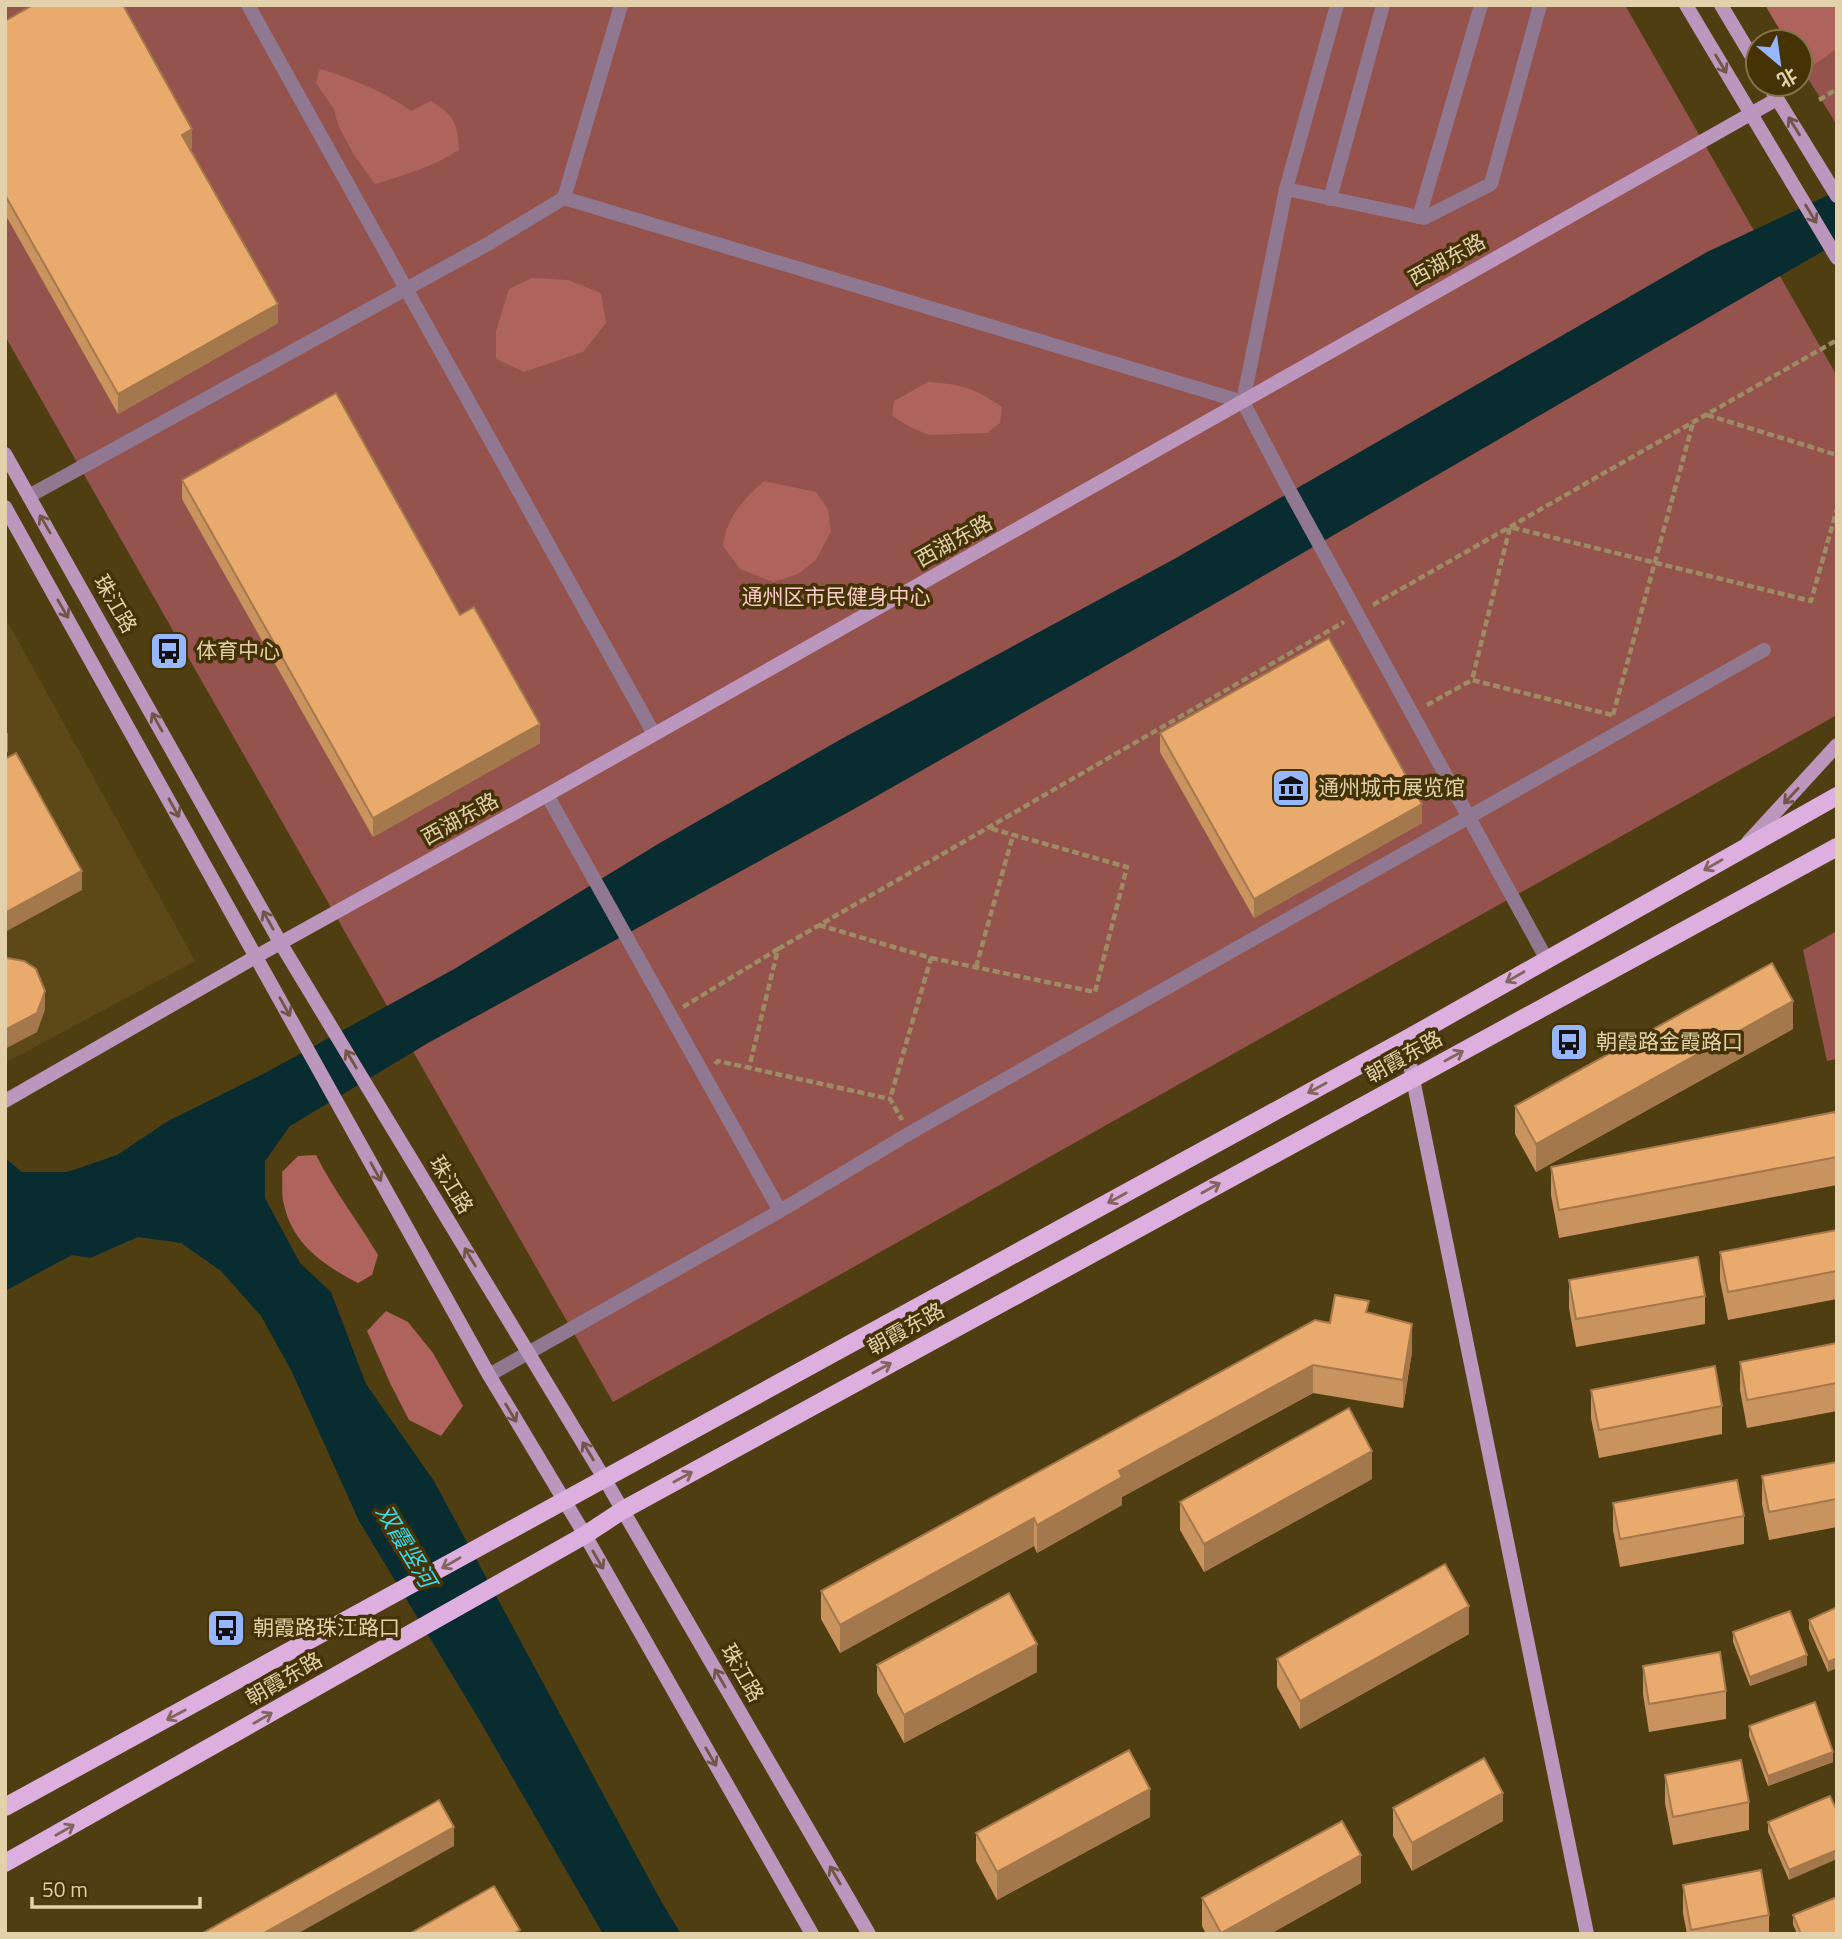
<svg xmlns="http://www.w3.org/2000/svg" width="1842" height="1939" viewBox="0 0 1842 1939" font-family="'Titillium Web','Noto Sans SC',sans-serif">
  <rect width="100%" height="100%" fill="#503e13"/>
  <path fill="#5d4818" d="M5,617L195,961L5,1063Z"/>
  <g fill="#94534d">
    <path d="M5,5H1625L1837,376V715L613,1402L5,336Z"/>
    <path d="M1837,49V125L1804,72Z"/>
    <path d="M1837,931V1059L1827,1061L1803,950Z"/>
  </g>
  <g fill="#ae635d">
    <path d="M1765,5H1837V49L1804,72L1800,65V42H1787Z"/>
    <path d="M320,69C353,79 383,91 411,111L431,101C455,116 457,122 459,150C433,167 404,175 375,184L354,155L338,125L334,109L316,83Z"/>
    <path d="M532,278L568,280L601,293L606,323L583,352L524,372L496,359V331L509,289Z"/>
    <path d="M928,382C960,384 975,388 1002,407L1000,423L987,433L929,435L912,428L892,416L894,401Z"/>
    <path d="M764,481L816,492L828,509L831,531L816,560L798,574L773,582L740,569L723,546C727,516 742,501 764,481Z"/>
    <path d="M316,1155C334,1191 358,1221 378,1255L372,1275L358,1283C325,1266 293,1245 284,1205C281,1195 283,1183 282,1172L298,1156Z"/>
    <path d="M386,1311L408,1322L433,1353L463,1406L441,1436L409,1420L391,1385L367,1331Z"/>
  </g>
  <path fill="#092c30" d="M1837,191V243L1239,590L854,809L428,1043L290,1126L265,1161V1198L300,1263L331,1292L366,1384L434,1481L661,1901L681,1934H603L477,1716L359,1521L291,1370L261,1316L221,1271L181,1243L138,1237L90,1258L72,1255L5,1291V1158L22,1172H67L117,1155L168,1121L265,1073L456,968L658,844L843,738L1176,558L1707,252Z"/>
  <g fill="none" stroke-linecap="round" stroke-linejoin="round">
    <g stroke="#9d8b63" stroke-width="4.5" stroke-dasharray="7 3.5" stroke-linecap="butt">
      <path d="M1819,100L1837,89"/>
      <path d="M1707,415L1837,455"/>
      <path d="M1373,605L1837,340"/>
      <path d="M1427,705L1472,680"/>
      <path d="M1612,715L1472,680L1510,527L1811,601L1837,509"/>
      <path d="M1613,715L1693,423"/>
      <path d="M819,925L931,958L890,1099"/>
      <path d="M778,949L1344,622"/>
      <path d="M931,958L1095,992L1127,867L989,828"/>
      <path d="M976,967L1013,835"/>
      <path d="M683,1007L778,949L749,1068"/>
      <path d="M715,1064L718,1061L890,1099L902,1120"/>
    </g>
    <g stroke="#907990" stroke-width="14">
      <path d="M248,5L654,734"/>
      <path d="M621,5L564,198L1243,402L1286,189L1337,5"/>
      <path d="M1286,189L1424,218L1491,184L1540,5"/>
      <path d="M1330,199L1383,5"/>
      <path d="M1419,217L1481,5"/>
      <path d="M1243,402L1285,482L1547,960"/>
      <path d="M29,496L486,245L564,198"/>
      <path d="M547,795L780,1211"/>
      <path d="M489,1375L780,1211L910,1133L1764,650"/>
    </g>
    <g stroke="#bc97bd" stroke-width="14">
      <path d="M1686,5L1837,258"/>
      <path d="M1721,5L1758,67"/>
      <path d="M1768,84L1837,196"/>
      <path d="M5,454L281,944L604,1478L869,1934"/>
      <path d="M5,507L489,1375L585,1535L812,1934"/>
      <path d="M1748,842L1837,745"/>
      <path d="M1405,1040L1587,1934"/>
      <path d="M5,1101L257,956L547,795L1777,99"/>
    </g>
    <g stroke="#ddafdf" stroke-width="18">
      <path d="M5,1807L1405,1040L1837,796"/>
      <path d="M5,1863L585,1535L623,1510L1837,847"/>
    </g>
  </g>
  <g fill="#c8935e">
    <path d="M5,21L192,148L190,149L278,323L118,414L5,214Z"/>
    <path d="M182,480L460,615L540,743L373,837L182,499Z"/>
    <path d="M1160,733L1422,823L1254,918L1160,752Z"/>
    <path d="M1793,1029L1536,1172L1515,1134V1106Z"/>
    <path d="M1837,1119V1185L1559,1238L1551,1195V1167Z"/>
    <path d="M1837,1230V1299L1728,1320L1720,1280V1252Z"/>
    <path d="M1569,1280L1705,1296V1324L1576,1347L1569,1308Z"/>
    <path d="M1369,1313L1412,1352L1403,1408L1313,1393L1122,1497V1505L1037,1553L1034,1546L840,1653L821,1619V1591L1330,1323Z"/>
    <path d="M1837,1343V1411L1747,1428L1740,1390V1362Z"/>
    <path d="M1591,1390L1722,1406V1434L1599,1458L1591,1418Z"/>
    <path d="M1837,1462V1527L1769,1540L1762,1504V1476Z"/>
    <path d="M1372,1479L1204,1572L1180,1530V1502Z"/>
    <path d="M1613,1503L1744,1516V1544L1620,1567L1613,1530Z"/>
    <path d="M1837,1607L1828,1672L1809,1629V1620Z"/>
    <path d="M1733,1632L1807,1665L1750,1686L1733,1642Z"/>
    <path d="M1469,1634L1300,1729L1277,1687V1659Z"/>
    <path d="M877,1665L1037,1672L904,1743L877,1693Z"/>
    <path d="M1643,1666L1726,1691V1719L1649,1732L1643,1694Z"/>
    <path d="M1749,1726L1833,1762L1768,1786L1749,1736Z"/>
    <path d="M1665,1775L1749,1802V1830L1673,1845L1665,1803Z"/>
    <path d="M1830,1796L1789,1880L1768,1832V1822Z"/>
    <path d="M1393,1808L1503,1821L1412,1871L1393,1836Z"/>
    <path d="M1150,1817L997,1900L976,1861V1833Z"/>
    <path d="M1361,1883L1270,1934H1206L1202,1926V1898Z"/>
    <path d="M1683,1885L1769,1915V1934H1687L1683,1913Z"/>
    <path d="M1793,1915L1837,1934H1797L1793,1924Z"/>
  </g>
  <g fill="#a3784c">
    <path d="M192,129V148L182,154V135Z"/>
    <path d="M278,304V323L118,414V394Z"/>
    <path d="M540,724V743L373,837V818Z"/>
    <path d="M8,733V752L5,753V734Z"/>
    <path d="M1422,804V823L1254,918V899Z"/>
    <path d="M82,871V890L5,932V913Z"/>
    <path d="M45,991V1010L37,1032L5,1049V1030Z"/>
    <path d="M1793,1001V1029L1536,1172V1144Z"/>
    <path d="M1412,1324V1352L1403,1408V1380Z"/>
    <path d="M1313,1365V1393L1122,1497V1505L1037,1553V1525L1119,1471Z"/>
    <path d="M1372,1451V1479L1204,1572V1544Z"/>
    <path d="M1034,1518V1546L840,1653V1625Z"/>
    <path d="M1469,1606V1634L1300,1729V1701Z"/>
    <path d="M1037,1644V1672L904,1743V1715Z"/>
    <path d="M1807,1655V1665L1750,1686V1677Z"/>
    <path d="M1837,1658V1668L1828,1672V1662Z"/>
    <path d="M1833,1752V1762L1768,1786V1776Z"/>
    <path d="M1150,1789V1817L997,1900V1872Z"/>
    <path d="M1503,1793V1821L1412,1871V1843Z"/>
    <path d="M454,1827V1846L297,1934H262Z"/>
    <path d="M1837,1850V1859L1789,1880V1870Z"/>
    <path d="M1361,1855V1883L1270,1934H1221Z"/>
  </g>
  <g fill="#e9ab6d" stroke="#a3784c" stroke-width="2">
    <path d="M33,5H123L192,129L182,135L278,304L118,394L5,195V21Z"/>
    <path d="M336,393L460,615L474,607L540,724L373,818L182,480Z"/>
    <path d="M1329,638L1422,804L1254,899L1160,733Z"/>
    <path d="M16,753L82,871L5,913V759Z"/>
    <path d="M7,958L24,961L36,969L45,991L37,1013L5,1030V959Z"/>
    <path d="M1772,963L1793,1001L1536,1144L1515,1106Z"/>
    <path d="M1835,1112L1837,1119V1157L1559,1210L1551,1167Z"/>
    <path d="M1837,1230V1271L1728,1292L1720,1252Z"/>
    <path d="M1698,1257L1705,1296L1576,1319L1569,1280Z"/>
    <path d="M1335,1295L1369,1301L1366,1312L1412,1324L1403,1380L1313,1365L1119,1471L1122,1477L1037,1525L1034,1518L840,1625L821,1591L1315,1320L1330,1323Z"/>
    <path d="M1837,1343V1383L1747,1400L1740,1362Z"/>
    <path d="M1715,1366L1722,1406L1599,1430L1591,1390Z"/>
    <path d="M1349,1408L1372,1451L1204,1544L1180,1502Z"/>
    <path d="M1837,1462V1499L1769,1512L1762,1476Z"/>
    <path d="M1737,1480L1744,1516L1620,1539L1613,1503Z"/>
    <path d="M1445,1564L1469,1606L1300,1701L1277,1659Z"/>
    <path d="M1009,1593L1037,1644L904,1715L877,1665Z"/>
    <path d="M1837,1607V1658L1828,1662L1809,1620Z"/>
    <path d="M1790,1611L1807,1655L1750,1677L1733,1632Z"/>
    <path d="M1720,1652L1726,1691L1649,1704L1643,1666Z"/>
    <path d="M1815,1702L1833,1752L1768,1776L1749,1726Z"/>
    <path d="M1129,1750L1150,1789L997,1872L976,1833Z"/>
    <path d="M1484,1758L1503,1793L1412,1843L1393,1808Z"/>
    <path d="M1741,1760L1749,1802L1673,1817L1665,1775Z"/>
    <path d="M1830,1796L1837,1811V1850L1789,1870L1768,1822Z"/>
    <path d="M439,1800L454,1827L262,1934H201Z"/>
    <path d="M1342,1821L1361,1855L1221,1933L1202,1898Z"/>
    <path d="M1761,1870L1769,1915L1691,1930L1683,1885Z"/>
    <path d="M494,1886L520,1930L513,1934H409Z"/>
    <path d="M1837,1897V1934H1801L1793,1915Z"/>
  </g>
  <defs><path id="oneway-shaft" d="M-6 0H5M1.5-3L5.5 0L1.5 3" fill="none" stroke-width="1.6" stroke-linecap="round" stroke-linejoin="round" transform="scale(1.75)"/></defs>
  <g stroke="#6f5646">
    <use href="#oneway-shaft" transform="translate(1721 64) rotate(59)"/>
    <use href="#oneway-shaft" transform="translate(1794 126) rotate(-122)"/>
    <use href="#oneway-shaft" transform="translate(1811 214) rotate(59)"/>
    <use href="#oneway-shaft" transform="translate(45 524) rotate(-120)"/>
    <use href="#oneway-shaft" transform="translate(63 609) rotate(60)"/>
    <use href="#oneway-shaft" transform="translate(157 722) rotate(-119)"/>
    <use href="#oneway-shaft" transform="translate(1791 796) rotate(133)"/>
    <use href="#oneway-shaft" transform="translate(174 808) rotate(61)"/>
    <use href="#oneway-shaft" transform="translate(268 920) rotate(-119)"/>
    <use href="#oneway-shaft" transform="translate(285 1007) rotate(61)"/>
    <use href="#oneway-shaft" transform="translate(351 1059) rotate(-121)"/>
    <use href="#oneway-shaft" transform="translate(376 1172) rotate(61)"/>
    <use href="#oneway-shaft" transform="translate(470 1257) rotate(-121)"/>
    <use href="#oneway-shaft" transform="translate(511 1413) rotate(59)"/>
    <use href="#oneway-shaft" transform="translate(588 1451) rotate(-121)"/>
    <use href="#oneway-shaft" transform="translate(598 1560) rotate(60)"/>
    <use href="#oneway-shaft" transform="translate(720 1678) rotate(-120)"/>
    <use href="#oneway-shaft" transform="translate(711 1757) rotate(60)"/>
    <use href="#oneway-shaft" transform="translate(835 1875) rotate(-120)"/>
  </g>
  <g stroke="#82655d">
    <use href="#oneway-shaft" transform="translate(1713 865) rotate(150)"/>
    <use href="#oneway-shaft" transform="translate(1515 977) rotate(150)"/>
    <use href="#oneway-shaft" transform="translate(1454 1056) rotate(-29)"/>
    <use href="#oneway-shaft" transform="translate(1317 1088) rotate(151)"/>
    <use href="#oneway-shaft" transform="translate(1211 1188) rotate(-29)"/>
    <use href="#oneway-shaft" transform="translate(1117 1198) rotate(151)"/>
    <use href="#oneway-shaft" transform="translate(882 1368) rotate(-29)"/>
    <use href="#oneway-shaft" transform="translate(683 1477) rotate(-29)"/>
    <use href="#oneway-shaft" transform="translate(451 1563) rotate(150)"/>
    <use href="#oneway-shaft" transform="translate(176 1715) rotate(152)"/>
    <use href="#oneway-shaft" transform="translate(263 1718) rotate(-30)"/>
    <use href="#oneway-shaft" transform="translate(65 1830) rotate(-30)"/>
  </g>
  <defs>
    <symbol id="bus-square" viewBox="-11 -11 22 22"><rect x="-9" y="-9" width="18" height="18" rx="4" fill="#96b6fd" stroke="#453306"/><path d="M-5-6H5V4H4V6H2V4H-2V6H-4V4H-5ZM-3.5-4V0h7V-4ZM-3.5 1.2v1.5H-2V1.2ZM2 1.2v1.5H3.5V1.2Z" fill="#111"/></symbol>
    <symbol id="museum-square" viewBox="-11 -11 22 22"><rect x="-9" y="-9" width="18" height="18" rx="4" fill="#96b6fd" stroke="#453306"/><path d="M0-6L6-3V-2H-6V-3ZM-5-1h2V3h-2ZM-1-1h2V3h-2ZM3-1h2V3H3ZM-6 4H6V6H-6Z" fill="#111"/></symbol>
  </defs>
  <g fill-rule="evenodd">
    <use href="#bus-square" x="147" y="629" width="44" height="44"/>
    <use href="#museum-square" x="1269" y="766" width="44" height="44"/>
    <use href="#bus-square" x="1547" y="1020" width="44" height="44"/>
    <use href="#bus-square" x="204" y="1606" width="44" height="44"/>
  </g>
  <g text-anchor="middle" stroke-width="7" stroke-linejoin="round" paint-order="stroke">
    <g font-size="21" fill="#e3d1ac" stroke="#453306">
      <text transform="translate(1447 260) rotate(-29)" y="7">西湖东路</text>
      <text transform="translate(954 541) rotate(-29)" y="7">西湖东路</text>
      <text transform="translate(115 604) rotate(60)" y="7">珠江路</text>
      <text transform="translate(460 819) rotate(-29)" y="7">西湖东路</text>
      <text transform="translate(1404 1057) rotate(-29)" y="7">朝霞东路</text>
      <text transform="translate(451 1185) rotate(59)" y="7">珠江路</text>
      <text transform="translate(906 1329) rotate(-29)" y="7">朝霞东路</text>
      <text transform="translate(742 1673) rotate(60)" y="7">珠江路</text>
      <text transform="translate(284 1679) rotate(-30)" y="7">朝霞东路</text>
    </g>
    <g font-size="21" fill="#f9ccc7" stroke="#453306">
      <text x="836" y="604">通州区市民健身中心</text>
    </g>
    <g font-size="21" fill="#e3d1ac" stroke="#453306" text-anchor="start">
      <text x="196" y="658">体育中心</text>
      <text x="1318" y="795">通州城市展览馆</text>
      <text x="1596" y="1049">朝霞路金霞路口</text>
      <text x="253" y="1635">朝霞路珠江路口</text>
    </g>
    <g font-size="23" font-style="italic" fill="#39daeb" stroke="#453306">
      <text transform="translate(406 1546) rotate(59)" y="8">双霞竖河</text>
    </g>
  </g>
  <rect width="1842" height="1939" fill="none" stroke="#e3d1ac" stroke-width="14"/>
  <g transform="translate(1779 63) rotate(151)"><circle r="33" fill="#453306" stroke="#847248" stroke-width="2"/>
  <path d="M0-5L12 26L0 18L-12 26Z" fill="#96b6fd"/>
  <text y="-10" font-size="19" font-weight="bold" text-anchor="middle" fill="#e3d1ac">北</text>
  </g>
  <path d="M32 1897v10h168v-10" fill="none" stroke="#e3d1ac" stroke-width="3.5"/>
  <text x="42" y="1897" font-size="21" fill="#e3d1ac" stroke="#453306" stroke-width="5" paint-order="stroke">50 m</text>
</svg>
